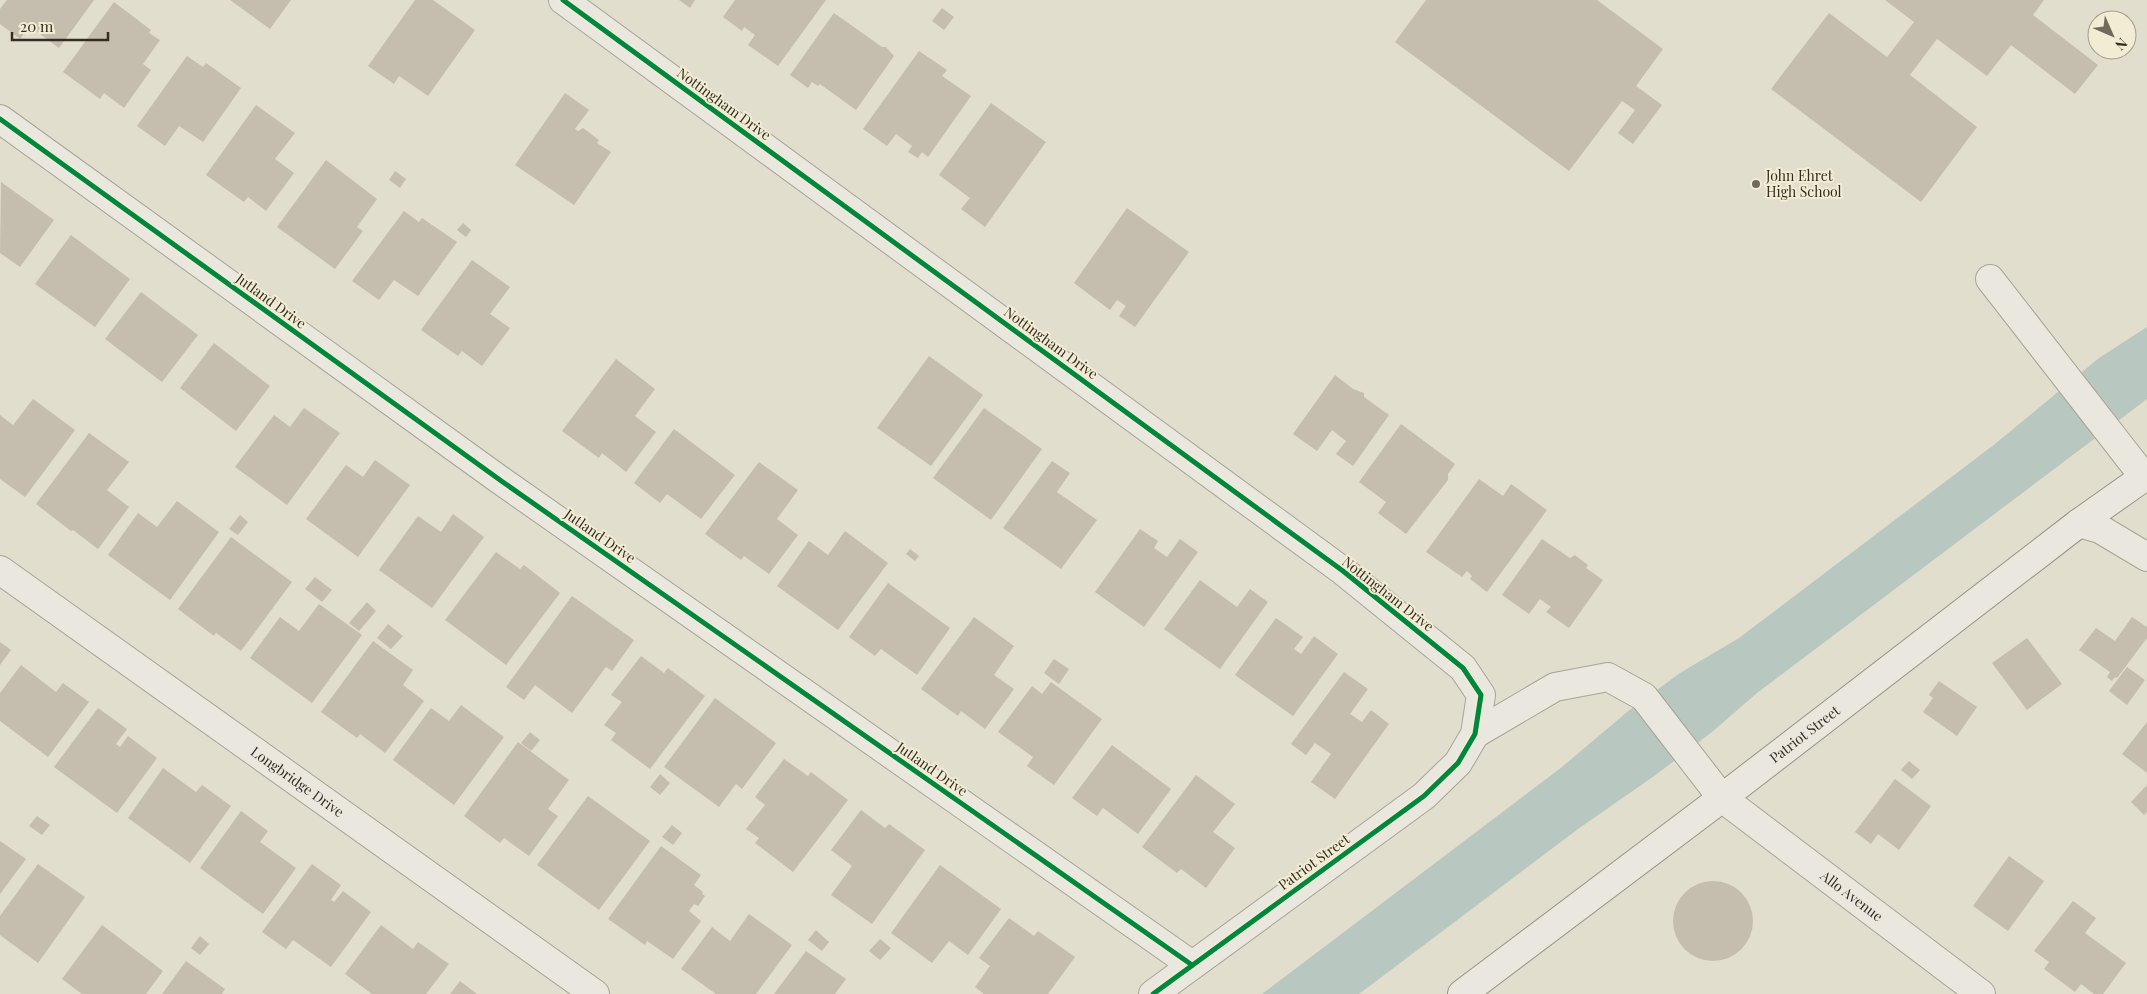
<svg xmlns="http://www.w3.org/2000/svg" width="2147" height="994" viewBox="0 0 2147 994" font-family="'Playfair Display',serif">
  <rect width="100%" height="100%" fill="#e2decd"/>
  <path fill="#b8c7bf" d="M2147,327V399L1757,693L1712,732L1657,774L1578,829L1359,994H1262L1562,767L1627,712L1680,673L1739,638L1995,444L2099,358Z"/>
  <g fill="#c5bdae">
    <path d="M7,0H94L59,48L29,26L20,39L0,24V9Z"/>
    <path d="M230,0H291L270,29Z"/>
    <path d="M415,0H433L475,30L428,96L399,76L394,84L368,66Z"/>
    <path d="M679,0H695L690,8Z"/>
    <path d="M735,0H826L778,66L748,45L755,35L744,27L742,31L723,17Z"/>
    <path d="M1426,0H1597L1663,49L1636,86L1662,105L1633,144L1618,133L1635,110L1622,101L1569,171L1395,42Z"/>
    <path d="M1885,0H2044L2033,15L2098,65L2075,94L2011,45L1987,76L1937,39L1910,75L1977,127L1921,202L1771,89L1829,13L1887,57L1914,22Z"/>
    <path d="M114,2L151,30L149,33L160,40L143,64L151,70L124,108L104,93L100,99L63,72Z"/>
    <path d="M942,8L954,17L944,30L932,21Z"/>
    <path d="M834,13L882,47H886L894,56L856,110L820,84L818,86L812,82L808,88L790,75Z"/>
    <path d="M919,51L947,70L942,76L971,96L928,157L922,152L918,158L908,152L912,146L896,134L887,146L863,129Z"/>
    <path d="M187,56L203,67L206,63L241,88L203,142L179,126L165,146L137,126Z"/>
    <path d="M565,93L589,110L575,129L578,131L583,128L599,140L597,143L611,152L574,205L515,165Z"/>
    <path d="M991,103L1046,142L985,227L961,209L970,198L939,175Z"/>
    <path d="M256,105L295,133L275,159L294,173L266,211L248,197L244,202L206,175Z"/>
    <path d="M326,160L377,199L357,227L363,231L335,269L277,227Z"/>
    <path d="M395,171L406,179L400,188L389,180Z"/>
    <path d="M1,182L54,220L20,267L0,253Z"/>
    <path d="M1127,208L1189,252L1135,327L1119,316L1126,306L1117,300L1110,310L1074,283Z"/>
    <path d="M404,211L419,222L422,218L457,242L418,296L394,280L379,300L352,281Z"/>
    <path d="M463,223L471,230L466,237L457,230Z"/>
    <path d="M71,235L130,279L95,327L35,284Z"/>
    <path d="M472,260L510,287L490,314L510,328L482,366L462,351L458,356L421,330Z"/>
    <path d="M141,292L198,335L162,382L105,339Z"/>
    <path d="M214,343L270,386L236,431L180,388Z"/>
    <path d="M929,356L983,395L931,466L877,428Z"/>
    <path d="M616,359L655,389L635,416L656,432L626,472L602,453L599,458L562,431Z"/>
    <path d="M1335,375L1353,389L1364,393V397L1389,415L1353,466L1336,454L1346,441L1332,430L1317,451L1293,434Z"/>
    <path d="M33,399L75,430L25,497L0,479V415L13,425Z"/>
    <path d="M304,408L340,433L287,505L235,467L274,415L290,427Z"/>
    <path d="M984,408L1042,449L991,520L933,478Z"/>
    <path d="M1401,424L1455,464L1448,474V480L1406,534L1378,513L1386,502L1359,482Z"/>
    <path d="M674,429L735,475L701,519L667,494L660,503L634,483Z"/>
    <path d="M89,433L129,462L107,490L129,507L98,549L73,530L71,531L36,504Z"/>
    <path d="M375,460L410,485L358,557L306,519L346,465L363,477Z"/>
    <path d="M1052,461L1070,473L1057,492L1097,520L1061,569L1003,528Z"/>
    <path d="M759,462L798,490L777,519L798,535L769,574L744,556L741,560L705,534Z"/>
    <path d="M1479,479L1503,496L1511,484L1547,510L1487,592L1470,579L1472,576L1467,571L1462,577L1426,552Z"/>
    <path d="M177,501L219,532L170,600L108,555L138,513L157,527Z"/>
    <path d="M453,514L484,537L432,608L379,570L418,516L441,532Z"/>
    <path d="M240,515L248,522L238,535L229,529Z"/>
    <path d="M1140,529L1158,541L1154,548L1167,557L1180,539L1198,552L1144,627L1095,592Z"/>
    <path d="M845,531L888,563L838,630L777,586L809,541L828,555Z"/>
    <path d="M231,537L292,582L241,651L216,633L214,636L178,609Z"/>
    <path d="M1542,539L1570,558L1575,555L1588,565L1586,568L1603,580L1569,628L1546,612L1551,607L1540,599L1529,614L1502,595Z"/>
    <path d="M910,549L919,556L915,561L906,554Z"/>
    <path d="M496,552L520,569L524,565L560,593L506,665L445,620Z"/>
    <path d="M315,577L332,590L322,602L305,589Z"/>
    <path d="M1200,580L1237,607L1250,589L1268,602L1220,669L1164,629Z"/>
    <path d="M888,583L950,628L917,675L881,649L875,656L849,637Z"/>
    <path d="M572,596L634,640L612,671L606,667L572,713L535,685L524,700L506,687Z"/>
    <path d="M367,602L376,611L359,631L349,623Z"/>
    <path d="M319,604L362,635L312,703L250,658L280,617L299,631Z"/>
    <path d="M974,617L1014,646L994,675L1014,689L985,729L961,711L958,716L921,689Z"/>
    <path d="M2132,617L2147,627V638L2117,678L2115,677L2112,681L2107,677L2110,672L2079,650L2096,628L2115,641Z"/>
    <path d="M1276,618L1303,637L1294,649L1301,654L1314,636L1338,654L1293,716L1235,675Z"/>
    <path d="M388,624L403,636L391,649L377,638Z"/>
    <path d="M2027,638L2062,684L2027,710L1992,663Z"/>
    <path d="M373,641L413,670L403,685L424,701L385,753L360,734L357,738L321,712Z"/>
    <path d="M0,642L11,650L0,665Z"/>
    <path d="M641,656L664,673L668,668L705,696L650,769L611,740L616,733L604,725L622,702L611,695Z"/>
    <path d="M1054,659L1069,669L1059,684L1044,673Z"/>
    <path d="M21,665L56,692L63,683L89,702L48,757L0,721V693Z"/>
    <path d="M2127,667L2145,680L2127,705L2109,691Z"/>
    <path d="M1344,672L1368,689L1350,714L1362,722L1371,710L1389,724L1335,799L1311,782L1331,754L1315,743L1306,755L1291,744Z"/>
    <path d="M1939,681L1977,707L1957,736L1923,712L1933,698L1929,695Z"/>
    <path d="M1051,682L1102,719L1054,785L1027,766L1033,757L998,732L1032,686L1042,694Z"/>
    <path d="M715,698L776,743L742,789L736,784L719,807L664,767Z"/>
    <path d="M461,705L504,737L454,805L393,760L431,708L449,721Z"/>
    <path d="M98,708L127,729L116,744L120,747L128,736L157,758L117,813L54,767Z"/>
    <path d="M2147,722V773L2122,754Z"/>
    <path d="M530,732L540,740L531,751L521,743Z"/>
    <path d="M518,742L569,780L548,809L558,816L529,856L504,838L500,843L464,816Z"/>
    <path d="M1112,745L1171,789L1138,834L1103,808L1097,816L1072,798Z"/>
    <path d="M784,759L808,776L811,772L848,800L793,872L755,843L759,838L746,829L765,805L755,797Z"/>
    <path d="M1909,761L1920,770L1912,779L1901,770Z"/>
    <path d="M163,768L196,792L202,785L231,806L190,863L128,818Z"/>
    <path d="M660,774L670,783L660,795L650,787Z"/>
    <path d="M1196,775L1235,804L1213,832L1235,848L1206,888L1181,869L1177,873L1142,847Z"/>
    <path d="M1895,779L1931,806L1899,850L1878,834L1871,844L1855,832Z"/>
    <path d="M2147,785V812L2144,815L2131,802Z"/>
    <path d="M588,796L650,841L599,910L537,865Z"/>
    <path d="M861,810L885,828L889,824L925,850L872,924L831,895L852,866L831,850Z"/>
    <path d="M241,811L268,831L260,842L296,868L263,914L200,868Z"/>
    <path d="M37,816L50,825L42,835L29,826Z"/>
    <path d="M672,825L682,833L673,845L662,837Z"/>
    <path d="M0,841L26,859L0,894Z"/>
    <path d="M661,846L701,875L694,885L703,892L702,894L705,896L698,906L694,904L689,911L701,921L673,959L647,941L645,945L608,919Z"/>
    <path d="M2009,856L2044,881L2008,931L1973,906Z"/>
    <path d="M38,864L85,897L38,963L0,935V916Z"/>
    <path d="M312,864L341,885L331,900L334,902L343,891L371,912L331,967L293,940L286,949L262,932Z"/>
    <path d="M940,865L1001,909L968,955L949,941L932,963L891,933Z"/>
    <circle cx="1713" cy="921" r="40"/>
    <path d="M2073,901L2096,918L2085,933L2126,963L2103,994H2094L2081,984L2075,992L2044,969L2049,962L2034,951Z"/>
    <path d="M749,914L792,945L756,994H716L681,969L712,927L730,941Z"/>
    <path d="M1009,918L1034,936L1038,931L1075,957L1048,994H984L975,987L990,966L979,958Z"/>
    <path d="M102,925L163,971L146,994H82L62,979Z"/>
    <path d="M381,925L413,949L418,942L449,964L426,994H372L345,974Z"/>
    <path d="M816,930L829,942L822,951L808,940Z"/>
    <path d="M200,936L209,944L200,955L191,948Z"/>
    <path d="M880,939L891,948L880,960L869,951Z"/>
    <path d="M806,951L846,979L835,994H774Z"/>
    <path d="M186,961L225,989L222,994H162Z"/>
    <path d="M460,981L477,994H450Z"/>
  </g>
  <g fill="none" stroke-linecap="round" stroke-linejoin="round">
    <defs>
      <g id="minor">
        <path d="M563,0L1343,571L1463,668L1481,695L1475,734L1458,763L1424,796L1153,994"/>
        <path d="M0,119L500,480L1192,965"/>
        <path d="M1990,279L2144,477"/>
        <path d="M2079,523L2100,529L2147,557"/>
        <path id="s1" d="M0,570L595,994"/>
        <path id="s2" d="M1475,734L1555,687L1608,677L1644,697L1722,798L1981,994"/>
      </g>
      <g id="secondary">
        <path id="s3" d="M1462,994L1722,798L2079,523L2147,475"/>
      </g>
    </defs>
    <use href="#minor" stroke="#a7a396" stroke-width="30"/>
    <use href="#secondary" stroke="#969286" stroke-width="30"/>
    <use href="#minor" stroke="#eae8de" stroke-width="28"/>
    <use href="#secondary" stroke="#eae8de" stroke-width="28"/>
    <defs>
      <g id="cycleway">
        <path d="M563,0L1343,571L1463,668L1481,695L1475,734L1458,763L1424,796L1153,994"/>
        <path d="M0,119L500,480L1192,965"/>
      </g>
    </defs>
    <use href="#cycleway" stroke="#f2ecd4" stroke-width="8"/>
    <use href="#cycleway" stroke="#00873e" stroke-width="5"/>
  </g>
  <circle fill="#716a5c" stroke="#f2ecd4" stroke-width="2" cx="1756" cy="184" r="5"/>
  <g text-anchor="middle" stroke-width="4" stroke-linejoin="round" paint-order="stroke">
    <g font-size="14" fill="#342c1f" stroke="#f2ecd4">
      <text transform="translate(724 104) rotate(36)" y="5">Nottingham Drive</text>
      <text transform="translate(271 301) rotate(36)" y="5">Jutland Drive</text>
      <text transform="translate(1051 343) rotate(36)" y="5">Nottingham Drive</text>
      <text transform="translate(600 536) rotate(35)" y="5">Jutland Drive</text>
      <text transform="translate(1388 594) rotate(38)" y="5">Nottingham Drive</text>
      <text dy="5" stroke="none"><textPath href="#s3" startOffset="430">Patriot Street</textPath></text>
      <text transform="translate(932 769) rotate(35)" y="5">Jutland Drive</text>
      <text dy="5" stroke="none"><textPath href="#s1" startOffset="365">Longbridge Drive</textPath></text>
      <text transform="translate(1314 862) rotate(-36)" y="5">Patriot Street</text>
      <text dy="5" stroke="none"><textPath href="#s2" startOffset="478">Allo Avenue</textPath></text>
    </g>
    <g font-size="14" fill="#342c1f" stroke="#f2ecd4" text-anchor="start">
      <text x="1766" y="181">John Ehret<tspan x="1766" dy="16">High School</tspan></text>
    </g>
  </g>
  <g transform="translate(2112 35) rotate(135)"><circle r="24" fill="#f2ecd4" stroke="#a69f8c"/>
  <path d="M0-4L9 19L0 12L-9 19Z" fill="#716a5c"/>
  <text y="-8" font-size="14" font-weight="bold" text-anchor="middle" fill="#342c1f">N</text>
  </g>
  <path d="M12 32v8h96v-8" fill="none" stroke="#342c1f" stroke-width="2.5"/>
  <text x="20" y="32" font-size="15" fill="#342c1f" stroke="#f2ecd4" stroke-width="4" paint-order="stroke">20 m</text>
</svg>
